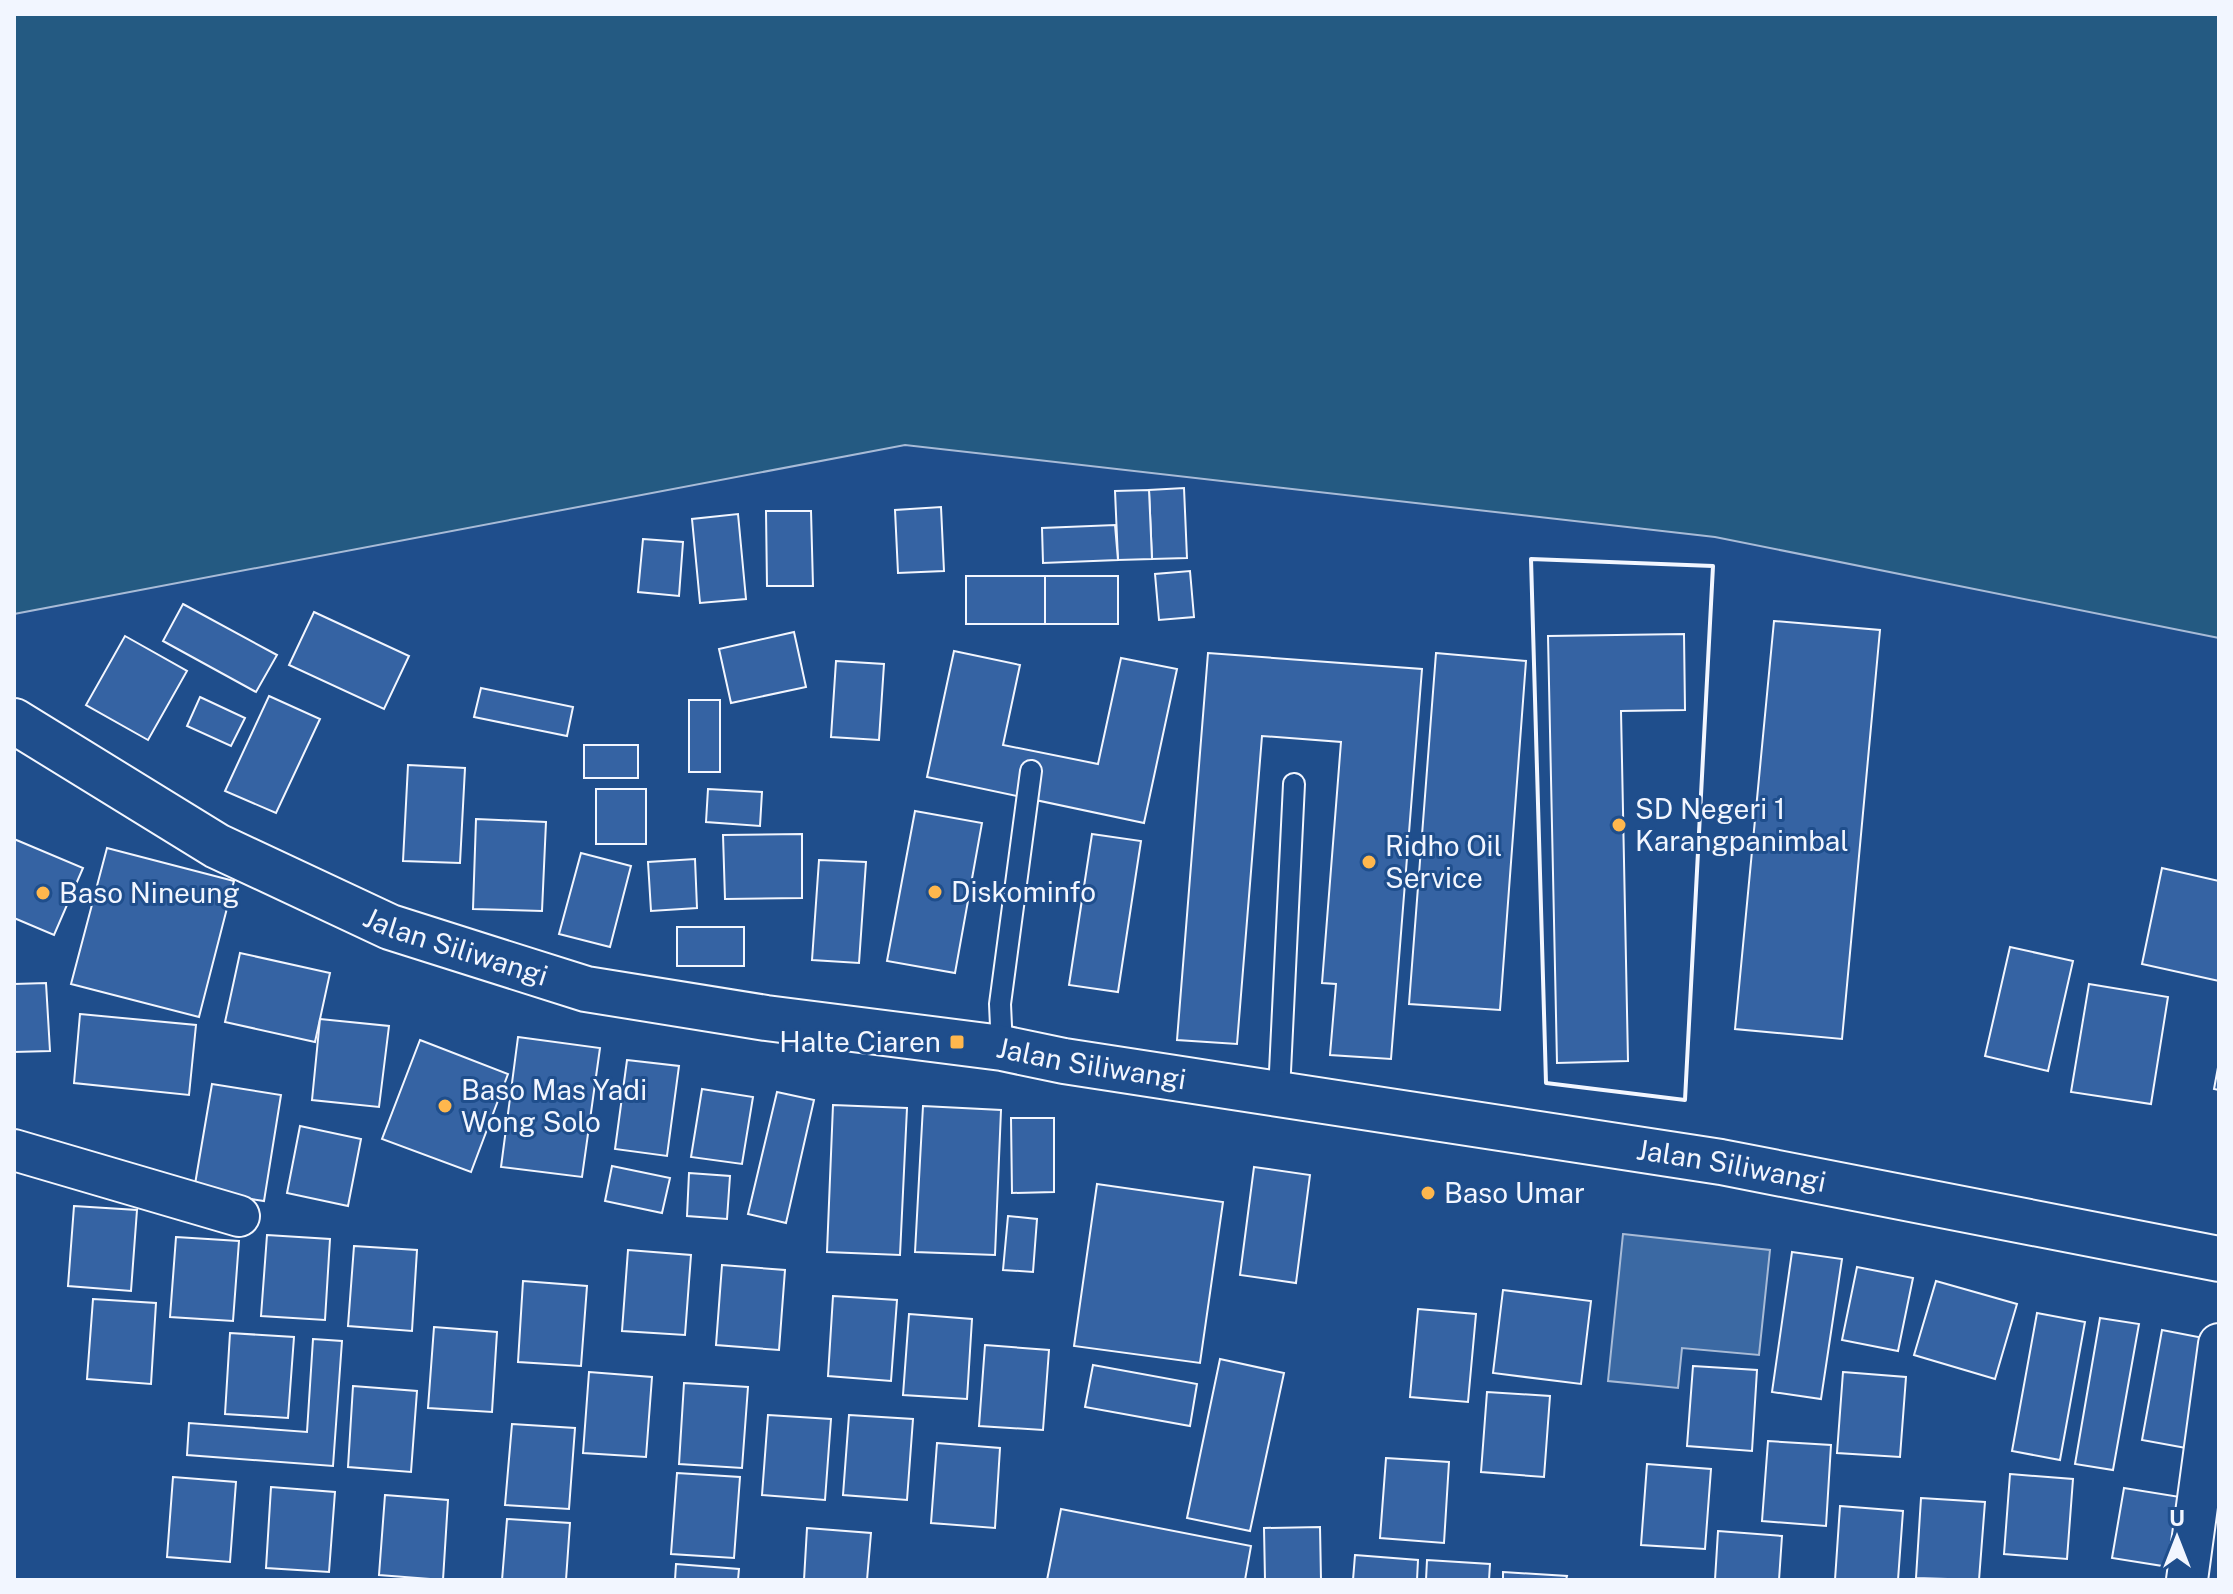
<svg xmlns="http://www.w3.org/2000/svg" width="2233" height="1594" viewBox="0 0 2233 1594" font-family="'Public Sans',sans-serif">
  <rect width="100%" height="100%" fill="#1f4e8c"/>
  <path fill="#245a82" stroke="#a8bbd7" stroke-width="2" d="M14,14H2219V638L1715,537L905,445L14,614Z"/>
  <path fill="#3b69a3" stroke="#a8bbd7" stroke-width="2" d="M1623,1234L1770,1250L1759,1355L1682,1348L1678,1388L1608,1381Z"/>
  <g fill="#3563a3" stroke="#f2f6ff" stroke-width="2">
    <path d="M1184,488L1187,558L1152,559L1149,490Z"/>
    <path d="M1149,490L1152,559L1118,560L1115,491Z"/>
    <path d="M941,507L944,571L898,573L895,510Z"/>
    <path d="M766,511H811L813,586H767Z"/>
    <path d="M738,514L746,599L700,603L692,519Z"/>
    <path d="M1115,525L1118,560L1043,563L1042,528Z"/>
    <path d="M643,539L683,542L679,596L638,592Z"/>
    <path d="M1190,571L1194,617L1159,620L1155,574Z"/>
    <rect x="966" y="576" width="79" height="48"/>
    <rect x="1045" y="576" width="73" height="48"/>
    <path d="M183,604L277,655L256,692L163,641Z"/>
    <path d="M314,612L409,656L384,709L289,665Z"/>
    <path d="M1774,621L1880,630L1842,1039L1735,1029Z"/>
    <path d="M794,632L806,687L731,703L719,649Z"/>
    <path d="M1684,634L1685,710L1621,711L1628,1061L1557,1063L1548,636Z"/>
    <path d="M125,636L187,671L148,740L86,705Z"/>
    <path d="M954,651L1020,665L1003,745L1098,764L1121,658L1177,669L1144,823L927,777Z"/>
    <path d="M1208,653L1422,669L1391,1059L1330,1055L1336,984L1322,983L1341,742L1262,736L1237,1044L1177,1040Z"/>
    <path d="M1436,653L1526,661L1500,1010L1409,1004Z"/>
    <path d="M836,661L884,664L879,740L831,737Z"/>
    <path d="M481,688L573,707L567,736L474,717Z"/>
    <path d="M269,696L320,719L276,813L225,791Z"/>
    <path d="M200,697L245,718L231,746L187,726Z"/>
    <rect x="689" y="700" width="31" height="72"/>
    <rect x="584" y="745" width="54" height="33"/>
    <path d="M408,765L465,768L460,863L403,861Z"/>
    <rect x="596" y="789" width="50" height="55"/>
    <path d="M708,789L762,792L760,826L706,822Z"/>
    <path d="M915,811L982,823L955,973L887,961Z"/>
    <path d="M476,819L546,822L542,911L473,909Z"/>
    <path d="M802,834V898L725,899L723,835Z"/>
    <path d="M1092,834L1141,841L1118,992L1069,985Z"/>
    <path d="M14,839L83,868L54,935L14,918Z"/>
    <path d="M107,848L234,881L199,1017L71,984Z"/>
    <path d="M581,853L631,866L610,947L559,934Z"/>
    <path d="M695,859L697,908L651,911L648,862Z"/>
    <path d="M819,860L866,862L859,963L812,960Z"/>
    <path d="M2162,868L2219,881V981L2142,964Z"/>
    <rect x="677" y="927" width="67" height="39"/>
    <path d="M2010,947L2073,961L2048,1071L1985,1056Z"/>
    <path d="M240,953L330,973L315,1042L225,1022Z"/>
    <path d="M46,983L50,1051L14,1052V984Z"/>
    <path d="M2089,984L2168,997L2151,1104L2071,1092Z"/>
    <path d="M80,1014L196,1025L189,1095L74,1083Z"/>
    <path d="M320,1019L389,1026L379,1107L312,1100Z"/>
    <path d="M518,1037L600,1048L582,1177L501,1167Z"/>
    <path d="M420,1040L508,1074L471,1172L382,1139Z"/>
    <path d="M627,1060L679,1066L667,1156L615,1149Z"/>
    <path d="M2219,1062V1090L2214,1089Z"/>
    <path d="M212,1084L281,1095L264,1201L194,1190Z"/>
    <path d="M702,1089L753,1097L742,1164L691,1157Z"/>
    <path d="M777,1092L814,1100L786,1223L748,1214Z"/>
    <path d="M833,1105L907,1108L900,1255L827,1252Z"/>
    <path d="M923,1106L1001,1110L995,1255L915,1252Z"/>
    <path d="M1011,1118H1054V1192L1012,1193Z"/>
    <path d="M300,1126L361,1139L348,1206L287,1193Z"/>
    <path d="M612,1166L670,1178L662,1213L605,1201Z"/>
    <path d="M1254,1167L1310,1175L1296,1283L1240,1275Z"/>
    <path d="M689,1173L730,1176L727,1219L687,1216Z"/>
    <path d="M1097,1184L1223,1202L1200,1363L1074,1346Z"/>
    <path d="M74,1206L137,1210L131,1291L68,1286Z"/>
    <path d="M1008,1216L1037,1219L1033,1272L1003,1270Z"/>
    <path d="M267,1235L330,1239L325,1320L261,1316Z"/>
    <path d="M176,1237L239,1241L233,1321L170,1317Z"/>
    <path d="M354,1246L417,1250L412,1331L348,1326Z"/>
    <path d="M628,1250L691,1255L685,1335L622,1331Z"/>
    <path d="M1792,1252L1842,1259L1821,1399L1772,1392Z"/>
    <path d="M722,1265L785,1270L779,1350L716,1345Z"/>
    <path d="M1857,1267L1913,1278L1898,1351L1842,1340Z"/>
    <path d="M523,1281L587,1286L581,1366L518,1362Z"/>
    <path d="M1936,1281L2017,1304L1995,1379L1914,1355Z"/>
    <path d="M1503,1290L1591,1301L1581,1384L1493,1373Z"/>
    <path d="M833,1296L897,1300L891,1381L828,1376Z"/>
    <path d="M93,1299L156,1303L151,1384L87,1379Z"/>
    <path d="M1418,1309L1476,1314L1468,1402L1410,1397Z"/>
    <path d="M2037,1313L2085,1322L2060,1460L2012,1451Z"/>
    <path d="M909,1314L972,1319L967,1399L903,1395Z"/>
    <path d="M2100,1318L2139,1324L2113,1470L2075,1464Z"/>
    <path d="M434,1327L497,1332L492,1412L428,1408Z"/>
    <path d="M2162,1330L2219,1341L2208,1452L2142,1440Z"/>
    <path d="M230,1333L294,1337L288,1418L225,1414Z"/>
    <path d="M313,1339L342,1341L333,1466L187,1455L189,1423L307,1432Z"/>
    <path d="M985,1345L1049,1350L1043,1430L979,1426Z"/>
    <path d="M1220,1359L1284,1373L1250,1531L1187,1518Z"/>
    <path d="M1093,1365L1197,1384L1190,1426L1085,1407Z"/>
    <path d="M1693,1366L1757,1370L1752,1451L1687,1446Z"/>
    <path d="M589,1372L652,1377L646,1457L583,1453Z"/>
    <path d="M1843,1372L1906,1377L1900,1457L1837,1453Z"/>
    <path d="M684,1383L748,1387L742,1468L679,1464Z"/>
    <path d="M353,1386L417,1391L411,1472L348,1467Z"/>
    <path d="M1487,1392L1550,1396L1544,1477L1481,1472Z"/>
    <path d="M768,1415L831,1419L825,1500L762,1495Z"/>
    <path d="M849,1415L913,1419L907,1500L843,1495Z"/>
    <path d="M512,1424L575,1428L569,1509L505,1505Z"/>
    <path d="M1768,1441L1831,1445L1826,1526L1762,1521Z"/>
    <path d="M937,1443L1000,1448L995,1528L931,1523Z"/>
    <path d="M1386,1458L1449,1462L1444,1543L1380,1538Z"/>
    <path d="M1647,1464L1711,1469L1705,1549L1641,1545Z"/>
    <path d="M677,1473L740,1477L734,1558L671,1554Z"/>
    <path d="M2010,1474L2073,1479L2067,1559L2004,1554Z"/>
    <path d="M173,1477L236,1482L230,1562L167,1557Z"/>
    <path d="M271,1487L335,1492L329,1572L266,1568Z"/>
    <path d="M2124,1488L2180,1497L2169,1567L2112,1558Z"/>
    <path d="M385,1495L448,1500L443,1580L379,1575Z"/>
    <path d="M1921,1498L1985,1502L1979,1580L1916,1578Z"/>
    <path d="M1840,1506L1903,1511L1898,1580H1835Z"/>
    <path d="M1061,1509L1251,1546L1245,1580H1047Z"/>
    <path d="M507,1519L570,1523L566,1580H502Z"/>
    <path d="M1320,1527L1321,1580H1265L1264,1528Z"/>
    <path d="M807,1528L871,1533L867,1580H804Z"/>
    <path d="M1718,1531L1782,1536L1779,1580H1715Z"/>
    <path d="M1355,1555L1418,1560L1417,1580H1353Z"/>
    <path d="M1427,1560L1490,1564L1489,1580H1426Z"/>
    <path d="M676,1564L739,1569L738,1580H675Z"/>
    <path d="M1503,1572L1567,1576L1566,1580H1503Z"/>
  </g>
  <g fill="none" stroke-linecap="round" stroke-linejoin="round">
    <defs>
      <g id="lane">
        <path d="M1002,1048L1000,1004L1031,771"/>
        <path d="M1279,1092L1294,784"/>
      </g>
      <g id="street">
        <path d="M14,1150L239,1216"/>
        <path d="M2187,1580L2219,1344"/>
      </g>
      <g id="highway">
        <path id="s1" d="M14,721L217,846L390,927L586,989L766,1018L1002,1048L1064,1061L1721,1162L2219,1259"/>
      </g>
    </defs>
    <use href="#lane" stroke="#f2f6ff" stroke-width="24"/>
    <use href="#street" stroke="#f2f6ff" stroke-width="44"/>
    <use href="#highway" stroke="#f2f6ff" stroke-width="48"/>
    <use href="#lane" stroke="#1f4e8c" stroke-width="20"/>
    <use href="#street" stroke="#1f4e8c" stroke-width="40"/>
    <use href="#highway" stroke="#1f4e8c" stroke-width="44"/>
    <path stroke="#f2f6ff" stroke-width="4" d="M1531,559L1713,566L1685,1100L1546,1083Z"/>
  </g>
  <g fill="#ffb74d" stroke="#1f4e8c" stroke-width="3">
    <circle cx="1619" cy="825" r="8"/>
    <circle cx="1369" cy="862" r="8"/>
    <circle cx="935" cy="892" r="8"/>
    <circle cx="43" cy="893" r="8"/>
    <rect x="949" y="1034" width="16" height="16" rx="4"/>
    <circle cx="445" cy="1106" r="8"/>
    <circle cx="1428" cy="1193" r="8"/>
  </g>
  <g text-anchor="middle" stroke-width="6" stroke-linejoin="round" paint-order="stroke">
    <g font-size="28" fill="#f2f6ff" stroke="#1f4e8c" text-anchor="start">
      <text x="1635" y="819">SD Negeri 1<tspan x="1635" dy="32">Karangpanimbal</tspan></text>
      <text x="1385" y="856">Ridho Oil<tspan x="1385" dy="32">Service</tspan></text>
      <text x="951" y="902">Diskominfo</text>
      <text x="59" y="903">Baso Nineung</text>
      <text x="941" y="1052" text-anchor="end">Halte Ciaren</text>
      <text x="461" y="1100">Baso Mas Yadi<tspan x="461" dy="32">Wong Solo</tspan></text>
      <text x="1444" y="1203">Baso Umar</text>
    </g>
    <g font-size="28" fill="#f2f6ff" stroke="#1f4e8c">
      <text dy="10" stroke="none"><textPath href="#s1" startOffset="498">Jalan Siliwangi</textPath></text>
      <text dy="10" stroke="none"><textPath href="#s1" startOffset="1146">Jalan Siliwangi</textPath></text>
      <text dy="10" stroke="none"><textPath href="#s1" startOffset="1794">Jalan Siliwangi</textPath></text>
    </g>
  </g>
  <rect width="2233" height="1594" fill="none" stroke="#f2f6ff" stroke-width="32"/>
  <g transform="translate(2177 1538)" stroke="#1f4e8c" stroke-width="6" paint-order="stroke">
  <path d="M0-6L14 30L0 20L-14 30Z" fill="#f2f6ff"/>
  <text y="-12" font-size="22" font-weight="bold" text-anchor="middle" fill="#f2f6ff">U</text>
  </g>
</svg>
